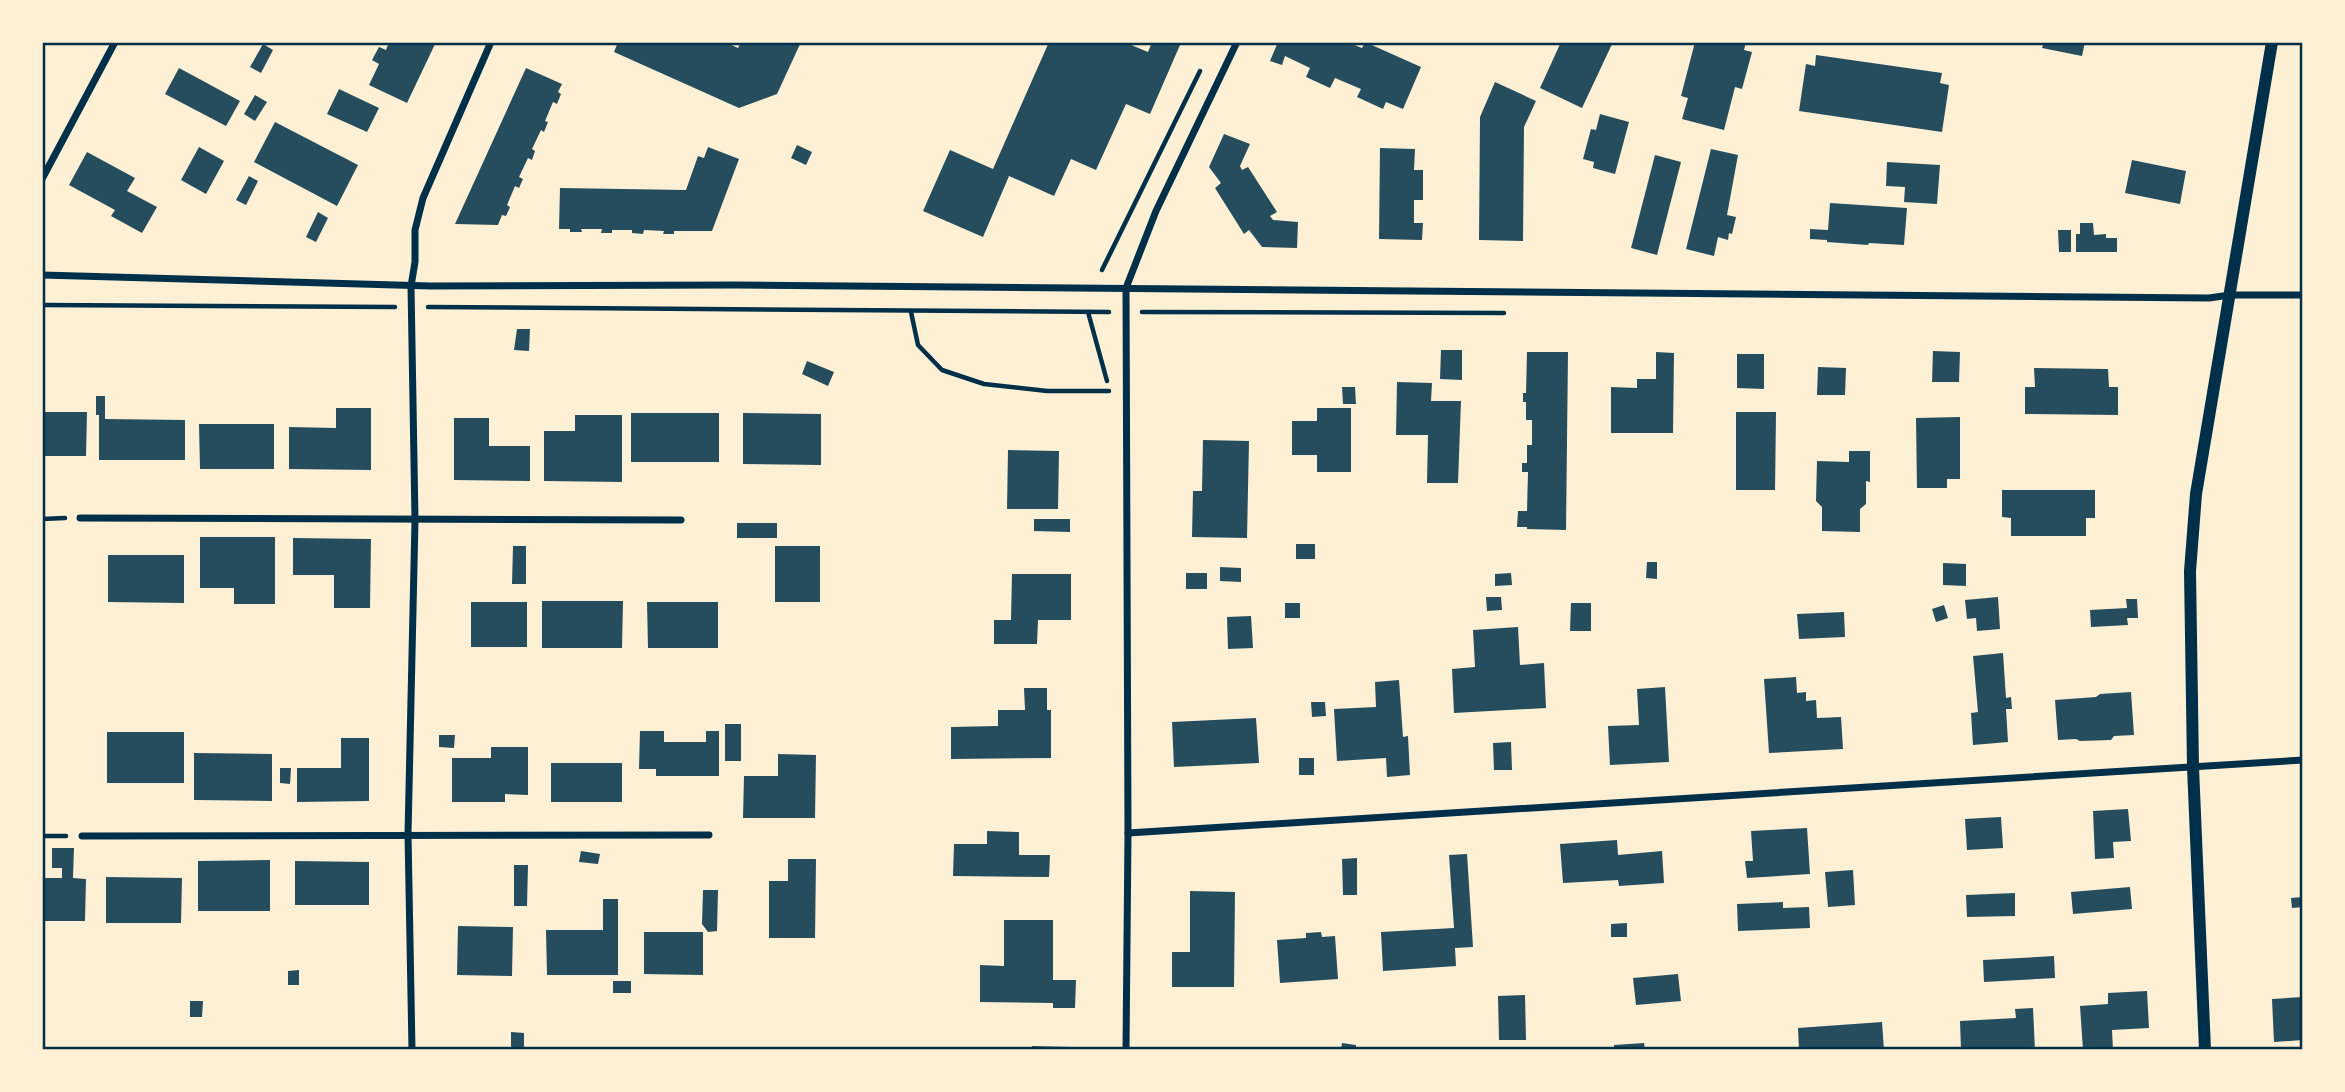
<svg xmlns="http://www.w3.org/2000/svg" width="2345" height="1092" viewBox="0 0 2345 1092" font-family="Poppins,sans-serif">
  <rect width="100%" height="100%" fill="#fdf0d5"/>
  <g fill="#264d5e">
    <path d="M389,42H436L407,103L369,85L379,64L372,60L379,47L386,50Z"/>
    <path d="M618,42H714L720,45L725,42L738,48L741,42H801L777,94L739,108L614,52Z"/>
    <path d="M1049,42H1124L1148,52L1152,42H1174L1180,45L1150,114L1126,104L1096,170L1071,159L1054,196L1009,176L983,237L923,211L950,150L993,169Z"/>
    <path d="M1278,42H1347L1362,48L1365,42L1421,67L1403,109L1386,102L1383,109L1357,97L1361,89L1335,78L1330,88L1306,77L1310,68L1285,56L1282,65L1270,61Z"/>
    <path d="M1561,42H1613L1582,108L1540,88Z"/>
    <path d="M1695,42H1746L1744,50L1752,52L1742,89L1735,87L1724,130L1682,119L1688,98L1681,96Z"/>
    <path d="M2044,42H2085L2082,56L2042,48Z"/>
    <path d="M263,44L273,50L261,73L250,67Z"/>
    <path d="M1816,55L1942,73L1940,83L1949,85L1942,132L1799,111L1806,64L1815,66Z"/>
    <path d="M179,68L240,101L226,126L165,94Z"/>
    <path d="M526,68L562,84L558,92L561,94L557,104L553,102L545,121L548,122L544,132L541,130L532,149L535,151L532,160L528,158L519,177L523,179L519,188L515,186L507,205L510,207L506,216L502,215L498,225L455,224Z"/>
    <path d="M1495,82L1536,101L1524,127L1523,241L1479,240L1480,117Z"/>
    <path d="M339,89L379,108L367,132L327,114Z"/>
    <path d="M255,95L267,102L255,121L244,114Z"/>
    <path d="M1600,114L1629,122L1615,174L1593,168L1594,162L1583,159L1591,129L1596,130Z"/>
    <path d="M275,122L358,165L337,206L254,162Z"/>
    <path d="M1224,134L1250,144L1240,166L1242,170L1248,167L1277,212L1270,216L1273,220L1298,222L1297,248L1262,247L1249,230L1244,234L1215,188L1221,183L1209,167Z"/>
    <path d="M797,145L812,152L806,165L791,158Z"/>
    <path d="M199,147L224,161L206,194L181,180Z"/>
    <path d="M708,147L739,159L712,231H674V234H663L664,231L644,230L643,234L632,233V230H612V233H601L602,229H581L582,232H570V229H559L560,188L686,190L698,156L704,158Z"/>
    <path d="M1380,148L1415,149L1414,170H1423V200H1414V223H1423L1422,240L1379,239Z"/>
    <path d="M1711,149L1738,155L1727,215L1736,217L1732,234L1729,233L1728,240L1718,237L1714,256L1686,249Z"/>
    <path d="M87,152L135,178L127,191L157,207L142,233L111,216L115,210L69,185Z"/>
    <path d="M1655,155L1681,162L1657,255L1631,248Z"/>
    <path d="M2132,160L2186,171L2180,204L2125,193Z"/>
    <path d="M1887,162L1940,165L1937,204L1904,202L1905,187L1886,186Z"/>
    <path d="M249,176L258,181L246,205L236,200Z"/>
    <path d="M1830,203L1907,208L1904,245L1869,243L1868,245L1827,242V240L1810,239V229L1828,230Z"/>
    <path d="M318,212L328,218L316,242L306,237Z"/>
    <path d="M2080,223H2093L2094,235L2106,234V238H2117V252H2076V234H2080Z"/>
    <path d="M2058,230H2071V252H2059Z"/>
    <path d="M517,329H530L529,351L514,350Z"/>
    <path d="M1441,350H1462V380L1440,379Z"/>
    <path d="M1933,351L1960,352L1959,382H1932Z"/>
    <path d="M1527,352H1568L1566,530L1527,529V527H1517L1518,511H1527L1528,472H1522V463H1527V445H1532V420H1526V402H1523V393H1526Z"/>
    <path d="M1656,352L1674,353L1673,433H1611V387L1637,388V379H1656Z"/>
    <path d="M1737,354H1764V389L1737,388Z"/>
    <path d="M807,361L834,372L828,386L802,374Z"/>
    <path d="M1818,367L1846,368L1845,395H1817Z"/>
    <path d="M2034,368L2108,369L2109,387H2118V415L2025,414V387H2035Z"/>
    <path d="M1397,382L1432,383L1431,401H1461L1458,483H1427L1428,435H1396Z"/>
    <path d="M1342,387H1355L1356,404H1343Z"/>
    <path d="M96,396H105V419L185,420V460H99V415H96Z"/>
    <path d="M336,408H371V470L289,469V427L336,428Z"/>
    <path d="M1317,408H1351V472H1317V455H1292V421H1317Z"/>
    <path d="M42,412H87L86,456H42Z"/>
    <path d="M1736,412H1776L1775,490H1736Z"/>
    <rect x="631" y="413" width="88" height="49"/>
    <path d="M743,413L821,414V465L743,464Z"/>
    <path d="M575,415H622V482L544,481V431H575Z"/>
    <path d="M1960,417V479H1947V488H1917L1916,418Z"/>
    <path d="M454,418H489V446H530V481L454,480Z"/>
    <path d="M199,424H274V469H200Z"/>
    <path d="M1203,440L1249,441L1247,538L1192,537L1193,491H1202Z"/>
    <path d="M1008,450L1059,451L1058,509H1007Z"/>
    <path d="M1849,451H1870V482L1866,481V504L1860,509V532L1822,531V507L1816,501L1817,461L1849,462Z"/>
    <path d="M2002,490H2095V518H2086V536H2011V518L2002,517Z"/>
    <path d="M1034,519H1070V532L1034,531Z"/>
    <rect x="737" y="523" width="40" height="15"/>
    <path d="M200,537H275V604H234V588H200Z"/>
    <path d="M293,538L371,539L370,608H334V575H293Z"/>
    <rect x="1296" y="544" width="19" height="15"/>
    <path d="M513,546H526V584H512Z"/>
    <rect x="775" y="546" width="45" height="56"/>
    <path d="M108,555H184V603L108,602Z"/>
    <path d="M1647,562H1657V579L1646,578Z"/>
    <path d="M1943,563L1966,564V586L1943,585Z"/>
    <path d="M1220,567L1241,568V582L1220,581Z"/>
    <rect x="1186" y="573" width="21" height="16"/>
    <path d="M1511,573L1512,585L1495,586V574Z"/>
    <path d="M1012,574H1071V620H1038L1037,644H994V620H1011Z"/>
    <path d="M1486,597H1501L1502,610L1487,611Z"/>
    <path d="M1998,597L2000,629L1977,631L1976,618L1967,619L1965,600Z"/>
    <path d="M2126,599H2137L2138,618H2127L2128,625L2091,627L2090,610L2127,608Z"/>
    <path d="M542,601H623L622,648H542Z"/>
    <rect x="471" y="602" width="56" height="45"/>
    <path d="M647,602H718V648H648Z"/>
    <rect x="1285" y="603" width="15" height="15"/>
    <path d="M1571,603H1591V631H1570Z"/>
    <path d="M1944,605L1948,618L1936,622L1932,609Z"/>
    <path d="M1844,612L1845,637L1799,639L1797,614Z"/>
    <path d="M1251,616L1253,648L1228,649L1227,617Z"/>
    <path d="M1518,627L1520,665L1544,663L1546,708L1454,713L1452,669L1475,667L1473,630Z"/>
    <path d="M2003,653L2006,698L2011,697L2012,709H2006L2008,742L1973,745L1971,713L1978,712L1973,656Z"/>
    <path d="M1796,677L1797,693L1806,692V701L1816,700L1817,718L1841,717L1843,749L1769,753L1764,679Z"/>
    <path d="M1399,680L1403,737L1408,736L1410,775L1387,777L1386,758L1337,761L1334,709L1376,707L1375,682Z"/>
    <path d="M1665,687L1669,762L1610,765L1608,726L1639,725L1637,689Z"/>
    <path d="M1024,688H1047V710H1051V758L951,759V727L998,726V710H1025Z"/>
    <path d="M2131,692L2134,735L2114,736L2111,740L2080,741L2076,739L2058,740L2055,700L2096,697L2100,694Z"/>
    <path d="M1311,702H1325L1326,716L1312,717Z"/>
    <path d="M1256,718L1259,763L1174,767L1172,722Z"/>
    <rect x="725" y="724" width="16" height="37"/>
    <path d="M640,731H664V742H706V731H719V776H656V769H639Z"/>
    <rect x="107" y="732" width="77" height="51"/>
    <path d="M439,735H455L454,748L439,747Z"/>
    <path d="M341,738H369V801L297,802V768H341Z"/>
    <path d="M1511,742L1512,770H1494L1493,743Z"/>
    <path d="M491,747H528V795L505,794V802H452V758H491Z"/>
    <path d="M194,753L272,754V801L194,800Z"/>
    <path d="M778,754L816,755L815,818H743L744,776H778Z"/>
    <rect x="1299" y="758" width="15" height="17"/>
    <rect x="551" y="763" width="71" height="39"/>
    <path d="M280,768H291L290,784L280,783Z"/>
    <path d="M2128,809L2131,841L2113,842L2114,858L2095,859L2093,811Z"/>
    <path d="M2001,817L2003,848L1967,850L1965,819Z"/>
    <path d="M1807,828L1810,874L1747,878L1745,861H1753L1751,831Z"/>
    <path d="M987,831L1019,832V855H1050L1049,877L953,876L954,844H987Z"/>
    <path d="M1617,840L1618,855L1662,851L1664,883L1619,886L1618,880L1563,883L1560,844Z"/>
    <path d="M52,848H74L73,878L86,879L85,921H42V878H62V868H52Z"/>
    <path d="M581,851L600,854L598,864L579,862Z"/>
    <path d="M1467,854L1473,947L1455,948L1456,966L1383,971L1381,932L1454,928L1449,855Z"/>
    <path d="M1357,858V895H1343L1342,859Z"/>
    <path d="M788,859H816L815,938H769V881H788Z"/>
    <path d="M270,860V911H198V861Z"/>
    <path d="M295,861L369,862V905H295Z"/>
    <path d="M514,865H528L527,906H514Z"/>
    <path d="M1853,870L1855,905L1828,907L1825,872Z"/>
    <path d="M106,877L182,878L181,923H106Z"/>
    <path d="M2130,887L2132,909L2073,914L2071,892Z"/>
    <path d="M703,890H718L717,931L708,932L702,924Z"/>
    <path d="M1190,891L1235,892L1234,987H1172V952H1190Z"/>
    <path d="M2015,893V916L1967,917L1966,895Z"/>
    <path d="M2303,897V907L2292,908L2291,898Z"/>
    <path d="M603,899H618V975H547L546,930H603Z"/>
    <path d="M1783,902V908L1809,907L1810,928L1738,931L1737,904Z"/>
    <path d="M1004,920H1053V980H1076L1075,1008H1053V1003L980,1002V965L1004,966Z"/>
    <path d="M1627,923V937H1611V924Z"/>
    <path d="M458,926L513,927L512,976L457,975Z"/>
    <path d="M644,932H703V975L644,974Z"/>
    <path d="M1321,932L1322,937L1335,936L1338,979L1280,983L1277,940L1306,938V933Z"/>
    <path d="M2054,956L2055,978L1984,982L1983,960Z"/>
    <path d="M299,970V985H288V971Z"/>
    <path d="M1678,974L1681,1001L1636,1005L1633,978Z"/>
    <rect x="613" y="981" width="18" height="12"/>
    <path d="M2147,991L2149,1028L2112,1030L2113,1050H2083L2080,1006L2108,1004V993Z"/>
    <path d="M1525,995L1526,1040H1499L1498,996Z"/>
    <path d="M2303,997V1040L2274,1042L2272,999Z"/>
    <path d="M190,1001H203L202,1017H190Z"/>
    <path d="M2033,1008L2035,1050H1961L1960,1021L2016,1018L2015,1009Z"/>
    <path d="M1882,1022L1884,1050H1799L1798,1028Z"/>
    <path d="M511,1032L524,1033V1049H511Z"/>
    <path d="M1342,1043L1356,1045V1050H1341Z"/>
    <path d="M1644,1043L1645,1050H1614V1045Z"/>
    <path d="M1032,1046L1071,1047V1050H1032Z"/>
  </g>
  <g fill="none" stroke-linecap="round" stroke-linejoin="round">
    <g stroke="#003049" stroke-width="4.5">
      <path d="M1102,270L1200,71"/>
      <path d="M42,305L395,307"/>
      <path d="M428,307L1109,312"/>
      <path d="M911,312L918,345L942,370L984,384L1047,391H1109"/>
      <path d="M1088,312L1107,381"/>
      <path d="M1142,312L1504,313"/>
      <path d="M42,519L65,518"/>
      <path d="M42,836H66"/>
    </g>
    <g stroke="#003049" stroke-width="7">
      <path d="M42,179L115,42"/>
      <path d="M42,275L431,286L736,285L2209,298L2230,295H2303"/>
      <path d="M80,518L681,520"/>
      <path d="M1128,833L2303,760"/>
      <path d="M82,836L709,835"/>
      <path d="M412,1050L408,834L415,520L411,286L415,262V230L423,198L491,42"/>
      <path d="M1126,1050L1128,833L1126,288L1156,211L1237,42"/>
    </g>
    <path stroke="#003049" stroke-width="12" d="M2205,1050L2193,767L2190,571L2196,494L2272,42"/>
  </g>
  <rect width="2345" height="1092" fill="none" stroke="#fdf0d5" stroke-width="88"/>
  <rect x="44" y="44" width="2257" height="1004" fill="none" stroke="#003049" stroke-width="2.5"/>
</svg>
